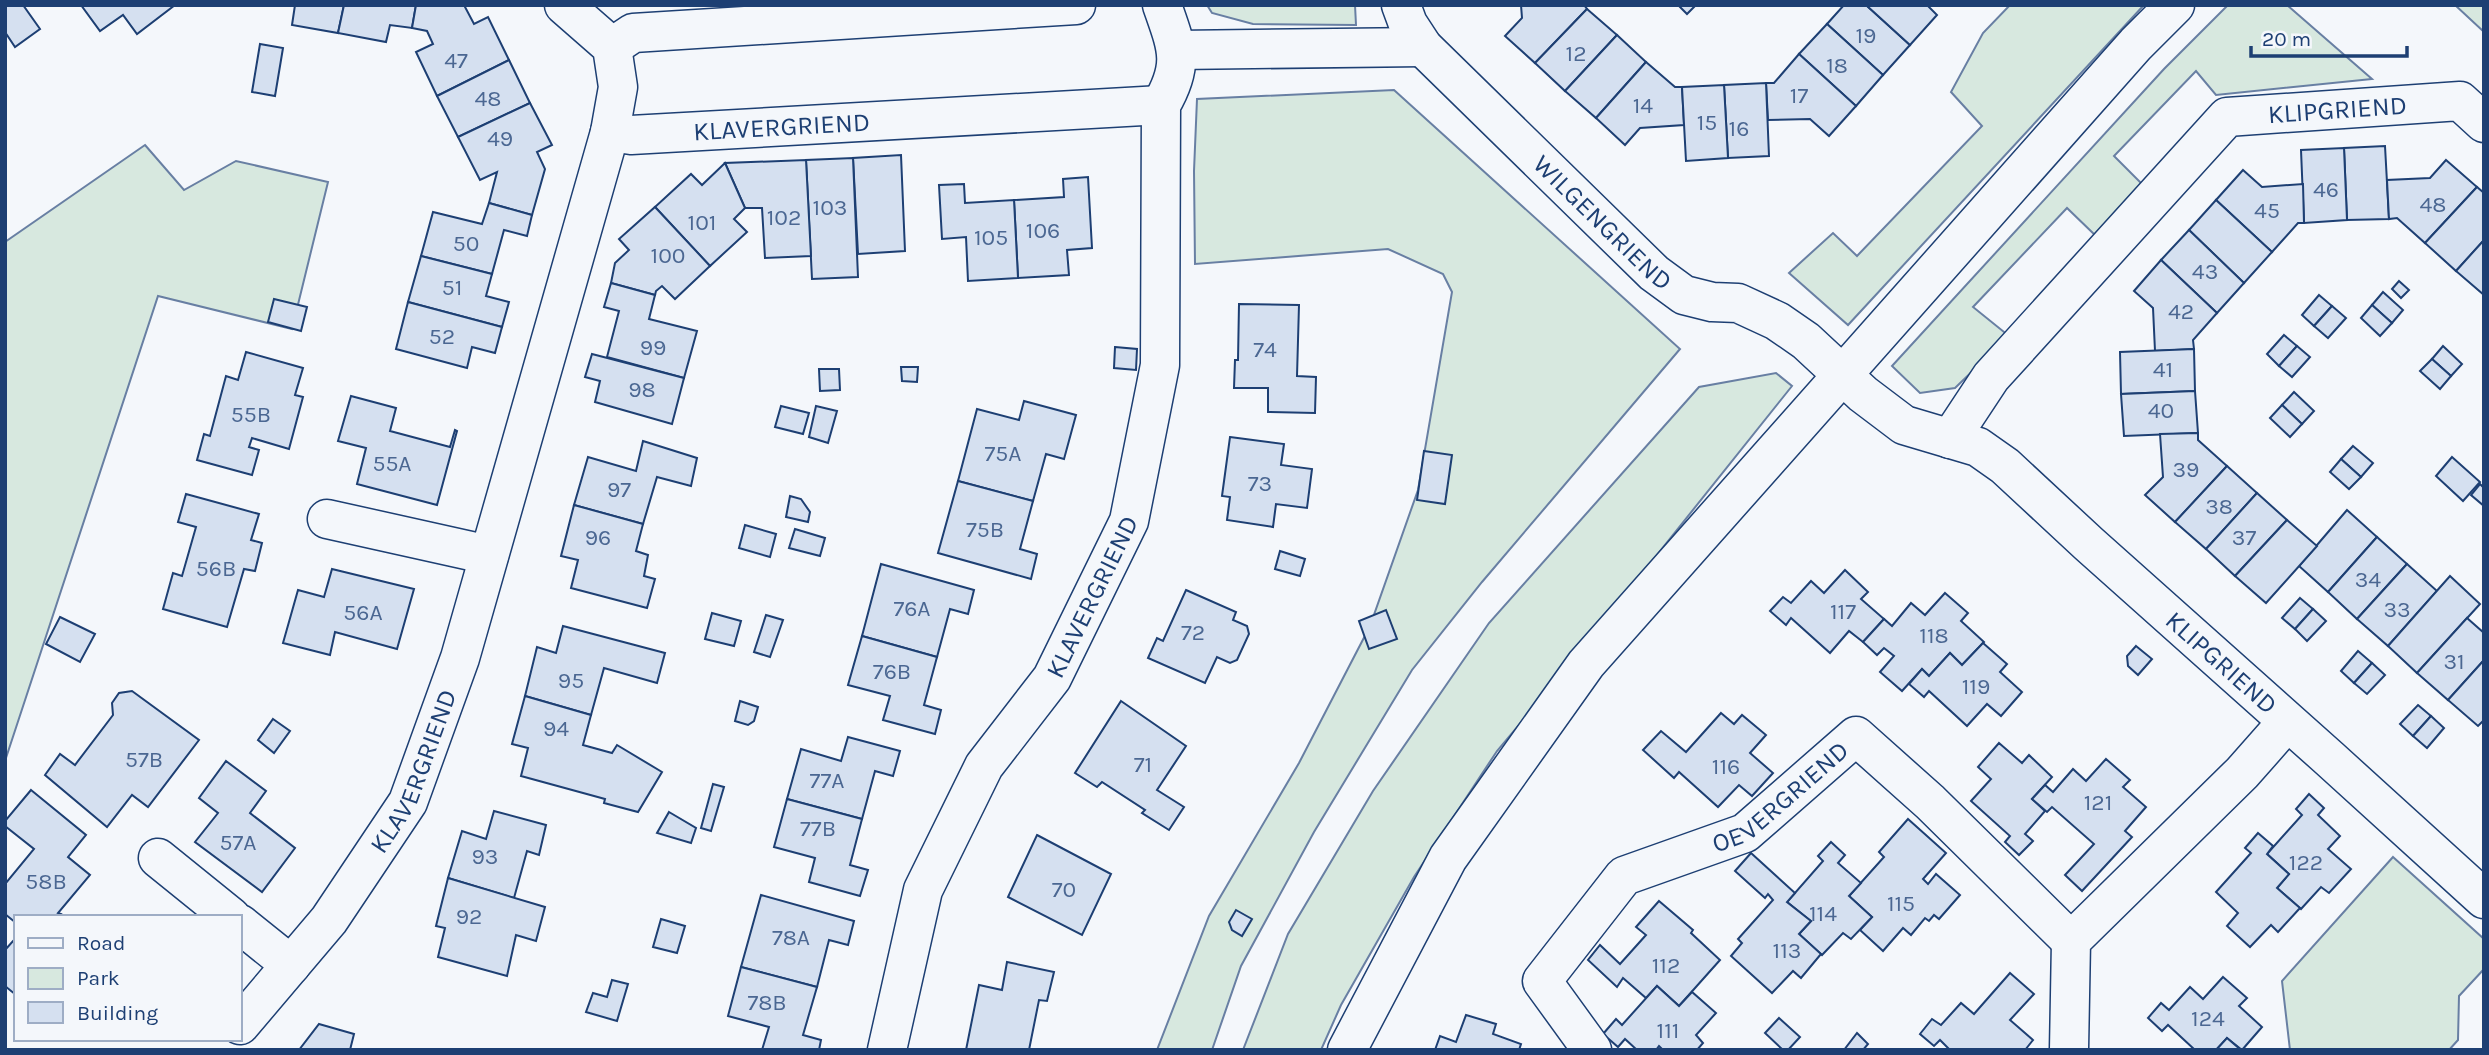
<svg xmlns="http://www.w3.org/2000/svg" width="2489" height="1055" viewBox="0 0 2489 1055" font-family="Karla,sans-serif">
  <rect width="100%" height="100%" fill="#f4f7fb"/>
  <g fill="#d7e8df" stroke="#687fa3" stroke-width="2">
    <path d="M1207,5H1355L1356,25L1253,24L1212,13Z"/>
    <path d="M2010,5H2144L1848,325L1789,273L1833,233L1857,256L1982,126L1951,92L1983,33Z"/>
    <path d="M2228,5H2287L2372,79L2216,95L2196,71L2114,156L2143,185L2097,237L2067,208L1973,307L2009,336L1955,388L1920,393L1892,366L2164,69Z"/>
    <path d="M2455,5H2484V32Z"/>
    <path d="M1394,90L1680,349L1482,582L1412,670L1314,832L1241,966L1212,1050H1157L1209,916L1299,763L1370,626L1418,490L1452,292L1443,274L1388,249L1195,264L1194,171L1197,99Z"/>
    <path d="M145,145L184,190L236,161L328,182L292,329L158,296L5,761V242Z"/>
    <path d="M1776,373L1792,386L1561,675L1497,751L1414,877L1341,1005L1321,1050H1243L1288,934L1373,791L1489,623L1699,387Z"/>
    <path d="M2393,857L2484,939V969L2459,996L2458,1040L2449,1050H2290L2282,981Z"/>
  </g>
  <g fill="#d5e0f0" stroke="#1d3f73" stroke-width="2">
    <path d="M5,5H23L40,29L15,47L5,32Z"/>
    <path d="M81,5H175L137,34L123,15L100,31Z"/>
    <path d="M295,5H344L338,33L292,25Z"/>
    <path d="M344,5H416L412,28L390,25L386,42L338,33Z"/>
    <path d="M416,5H464L474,24L488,17L509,60L437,96L416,52L433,44L427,31L412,28Z"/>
    <path d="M1521,5H1584L1587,9L1535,63L1505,36L1522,18Z"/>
    <path d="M1678,5H1696L1687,14Z"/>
    <path d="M1844,5H1866L1910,45L1883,75L1827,24Z"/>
    <path d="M1866,5H1927L1937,15L1910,45Z"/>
    <path d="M1587,9L1617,35L1565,91L1535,63Z"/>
    <path d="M1827,24L1883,75L1856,106L1799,54Z"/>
    <path d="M1617,35L1646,62L1596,118L1565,91Z"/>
    <path d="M260,44L283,48L275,96L252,92Z"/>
    <path d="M1799,54L1856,106L1829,136L1810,119L1768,120L1766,83H1774Z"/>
    <path d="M509,60L530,103L458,137L437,96Z"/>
    <path d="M1646,62L1675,87H1682L1684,125L1640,128L1625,145L1596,118Z"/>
    <path d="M1766,83L1769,156L1728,158L1724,85Z"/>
    <path d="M1724,85L1728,158L1686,161L1682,87Z"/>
    <path d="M530,103L552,145L537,152L545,169L532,215L489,203L497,172L480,180L458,137Z"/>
    <path d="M2385,146L2389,219L2347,220L2344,148Z"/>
    <path d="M2344,148L2347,220L2304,223L2301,150Z"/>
    <path d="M901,155L905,251L858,254L853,158Z"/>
    <path d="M853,158L858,277L812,279L806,160Z"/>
    <path d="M806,160L811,256L765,258L762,208H745L725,163Z"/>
    <path d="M2446,160L2477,187L2425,243L2397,218L2389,219L2387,180L2430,178Z"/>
    <path d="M725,163L745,208L734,219L747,232L710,266L655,207L691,174L702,185Z"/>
    <path d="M2243,170L2262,187L2303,184L2304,223H2298L2272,252L2216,200Z"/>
    <path d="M1088,177L1092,248L1067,250L1069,275L1018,278L1014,200L1064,197L1063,179Z"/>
    <path d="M964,184L965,203L1014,200L1018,278L968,281L966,237L942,239L939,185Z"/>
    <path d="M2477,187L2484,193V240L2456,271L2425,243Z"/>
    <path d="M2216,200L2272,252L2244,283L2189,230Z"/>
    <path d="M489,203L532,215L527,236L504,230L492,274L421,256L433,212L482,224Z"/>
    <path d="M655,207L710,266L675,299L662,286L656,291L655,295L611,283L615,263L629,250L619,239Z"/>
    <path d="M2189,230L2244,283L2217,313L2161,260Z"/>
    <path d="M2484,240V295L2456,271Z"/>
    <path d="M421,256L492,274L486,296L509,302L502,327L408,302Z"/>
    <path d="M2161,260L2217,313L2193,340L2194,349L2155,351L2153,308L2134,291Z"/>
    <path d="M2399,281L2409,290L2401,298L2392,289Z"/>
    <path d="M611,283L655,295L649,319L697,331L684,378L607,357L619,311L604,307Z"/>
    <path d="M2383,292L2403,310L2392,323L2372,305Z"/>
    <path d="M2319,295L2332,306L2314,326L2302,315Z"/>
    <path d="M274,299L307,307L301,331L268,322Z"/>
    <path d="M408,302L502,327L495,353L472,347L467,368L396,349Z"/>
    <path d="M1239,304L1299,305L1297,376L1316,377L1315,413L1268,412V388H1234L1235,360H1238Z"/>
    <path d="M2372,305L2392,323L2380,336L2361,318Z"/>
    <path d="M2332,306L2346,318L2328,338L2314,326Z"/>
    <path d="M2284,335L2297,346L2279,366L2267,354Z"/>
    <path d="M2297,346L2310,357L2292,377L2279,366Z"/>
    <path d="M2443,346L2462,364L2451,376L2432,359Z"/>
    <path d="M1115,347L1137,349L1136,370L1114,368Z"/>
    <path d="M2194,349L2195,391L2121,394L2120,352Z"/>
    <path d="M246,352L303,368L295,395L303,397L289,449L252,438L249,447L259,450L252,475L197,460L204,434L210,436L226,376L238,380Z"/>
    <path d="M592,354L684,378L672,424L595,402L600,381L585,377Z"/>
    <path d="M2432,359L2451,376L2440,389L2420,371Z"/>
    <path d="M901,367H918L917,382L902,381Z"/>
    <path d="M819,369H839L840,390L820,391Z"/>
    <path d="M2195,391L2198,433L2124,436L2121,394Z"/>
    <path d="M2294,392L2314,411L2302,424L2282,405Z"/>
    <path d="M351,396L396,408L390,431L450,447L455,430L457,431L437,505L357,484L366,448L338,441Z"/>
    <path d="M1024,401L1076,415L1064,459L1046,454L1033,501L958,481L977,409L1019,420Z"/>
    <path d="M2282,405L2302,424L2290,437L2270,418Z"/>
    <path d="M781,406L809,413L803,434L775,427Z"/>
    <path d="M816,406L837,411L828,443L809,437Z"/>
    <path d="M2198,433V440L2227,466L2175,522L2145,495L2163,477L2160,434Z"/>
    <path d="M1230,437L1284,444L1281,465L1312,469L1307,508L1276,504L1273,527L1227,520L1230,497L1222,496Z"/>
    <path d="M643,441L697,458L691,486L657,477L643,524L574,505L588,457L636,471Z"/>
    <path d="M2353,446L2373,463L2361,477L2341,459Z"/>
    <path d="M1424,451L1452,455L1445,504L1417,500Z"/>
    <path d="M2452,457L2480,482L2463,501L2436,476Z"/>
    <path d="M2341,459L2361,477L2349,489L2330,472Z"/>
    <path d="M2227,466L2257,493L2206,549L2175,522Z"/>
    <path d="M958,481L1033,501L1020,549L1037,554L1031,579L938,553Z"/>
    <path d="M2480,484L2484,488V506L2471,495Z"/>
    <path d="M2257,493L2287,520L2235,576L2206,549Z"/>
    <path d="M186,494L259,514L251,540L262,543L255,571L244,569L227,627L163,609L173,573L182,576L196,527L178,522Z"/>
    <path d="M790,496L801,499L810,512L808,522L786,517Z"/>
    <path d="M574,505L643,524L636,551L648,555L644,576L655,579L647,608L571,588L578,560L561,556Z"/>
    <path d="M2347,510L2377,537L2328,592L2299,566Z"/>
    <path d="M2287,520L2317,546L2266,603L2235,576Z"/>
    <path d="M745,525L776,534L770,557L739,548Z"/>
    <path d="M795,529L825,538L820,556L789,548Z"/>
    <path d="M2377,537L2407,564L2357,619L2328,592Z"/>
    <path d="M1280,551L1305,559L1300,576L1275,569Z"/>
    <path d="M881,564L974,590L968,614L950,609L937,657L862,636Z"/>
    <path d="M2407,564L2437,591L2388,646L2357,619Z"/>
    <path d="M332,569L414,589L397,649L335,632L330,655L283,643L298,590L324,597Z"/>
    <path d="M1845,570L1868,592L1861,599L1884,619L1863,642L1849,631L1830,653L1791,618L1786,625L1770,611L1783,597L1791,603L1811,581L1824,593Z"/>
    <path d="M2450,576L2480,604L2417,673L2388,646Z"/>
    <path d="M1186,590L1236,612L1233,620L1247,626L1249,634L1237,660L1230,663L1217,657L1205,683L1148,658L1157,638L1163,641Z"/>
    <path d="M1945,593L1968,613L1961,621L1984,642L1962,665L1950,653L1929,676L1922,669L1902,691L1880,672L1894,656L1884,648L1877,655L1863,642L1884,619L1892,626L1911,603L1925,615Z"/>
    <path d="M2300,598L2313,609L2295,629L2282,618Z"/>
    <path d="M2313,609L2326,621L2307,641L2295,629Z"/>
    <path d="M1386,610L1397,639L1369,649L1359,621Z"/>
    <path d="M712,613L741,621L734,646L705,639Z"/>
    <path d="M766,615L783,620L770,657L754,652Z"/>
    <path d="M60,617L95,634L80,662L46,644Z"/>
    <path d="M2467,618L2484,633V660L2448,700L2417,673Z"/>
    <path d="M563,626L665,653L657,683L604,668L591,715L525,696L537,647L556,653Z"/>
    <path d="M862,636L937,657L924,705L941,710L935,734L883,720L890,696L848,685Z"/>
    <path d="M1983,643L2007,664L2000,672L2022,692L2001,716L1987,704L1967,726L1929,691L1924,697L1909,684L1922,669L1929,676L1950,653L1962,665Z"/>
    <path d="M2136,646L2152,659L2138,675L2128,666L2127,656Z"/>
    <path d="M2358,651L2372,663L2354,683L2341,671Z"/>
    <path d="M2484,660V720L2478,726L2448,700Z"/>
    <path d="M2372,663L2385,675L2367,694L2354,683Z"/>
    <path d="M132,691L199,740L148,807L132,795L107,827L45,775L60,754L75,765L113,715L112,703L119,693Z"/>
    <path d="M525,696L591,715L583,745L612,753L617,745L662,772L638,812L604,803L605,799L521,776L528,748L512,744Z"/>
    <path d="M740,701L758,707L754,721L748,725L735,721Z"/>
    <path d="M1121,701L1186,746L1157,790L1184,807L1169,830L1142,813L1145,810L1102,782L1097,787L1075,773Z"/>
    <path d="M2418,705L2431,716L2413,736L2400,724Z"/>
    <path d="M1721,713L1734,724L1742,715L1766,735L1750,753L1773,773L1752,796L1739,785L1718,807L1679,772L1674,778L1643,750L1661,731L1686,752Z"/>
    <path d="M2431,716L2444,728L2427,748L2413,736Z"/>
    <path d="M273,719L290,731L274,753L258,740Z"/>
    <path d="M848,737L900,751L893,776L875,771L862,819L787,799L801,749L841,761Z"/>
    <path d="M1999,743L2022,763L2029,755L2052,777L2032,799L2045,811L2025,834L2033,841L2019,855L2005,842L2010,836L1971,801L1991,779L1978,767Z"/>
    <path d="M2106,759L2130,780L2123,787L2146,807L2125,831L2132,837L2082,891L2065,875L2094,844L2052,807L2047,812L2032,799L2045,785L2053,792L2073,769L2086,781Z"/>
    <path d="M226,761L266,791L250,813L295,848L262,892L195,842L218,813L199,798Z"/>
    <path d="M713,784L724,787L711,831L701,828Z"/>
    <path d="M31,790L86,835L68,857L90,875L58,913L61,914L59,917H16V923L5,914V884L34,849L5,826V821Z"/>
    <path d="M2309,794L2324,808L2318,815L2340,836L2328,849L2351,869L2329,893L2321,887L2301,909L2277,888L2289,874L2267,854L2302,815L2296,809Z"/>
    <path d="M787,799L862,819L850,865L868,870L860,896L809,882L815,858L774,847Z"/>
    <path d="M494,811L546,825L539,855L527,851L514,898L448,878L462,831L486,839Z"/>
    <path d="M669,812L696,828L691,843L657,833Z"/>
    <path d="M1908,819L1946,853L1923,879L1928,884L1936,874L1960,895L1939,919L1934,915L1929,921L1925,918L1911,935L1903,928L1883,951L1860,930L1872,917L1849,896L1884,857L1879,852Z"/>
    <path d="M2258,833L2273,846L2267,854L2289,874L2277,888L2300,908L2278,932L2271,925L2250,947L2227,926L2238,913L2216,892L2251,853L2245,848Z"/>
    <path d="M1037,835L1111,874L1082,935L1008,897Z"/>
    <path d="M1831,842L1845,855L1838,863L1861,883L1849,896L1872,917L1851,939L1843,933L1822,955L1799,934L1811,921L1787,902L1823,861L1818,856Z"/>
    <path d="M1751,853L1795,893L1787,902L1811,921L1799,934L1821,954L1801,978L1793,971L1772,993L1731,956L1742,943L1738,939L1773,900L1768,894L1765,898L1735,871Z"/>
    <path d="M448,878L545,907L536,941L516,935L507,976L438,957L445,928L436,926Z"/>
    <path d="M761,895L854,921L848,945L829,940L817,987L741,967Z"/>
    <path d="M1659,901L1693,930L1691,933L1720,960L1679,1006L1657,986L1646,998L1623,978L1617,987L1588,960L1600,945L1620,964L1646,935L1636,927Z"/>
    <path d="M1236,910L1252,919L1242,936L1232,930L1229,922Z"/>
    <path d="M661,919L685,926L677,953L653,947Z"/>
    <path d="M13,941L16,943V995L5,986V950Z"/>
    <path d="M1007,962L1054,972L1047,1001L1039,1000L1029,1050H966L979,985L1002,990Z"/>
    <path d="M741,967L817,987L803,1035L821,1040L819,1050H762L769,1027L728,1016Z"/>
    <path d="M2010,973L2034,994L2010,1020L2033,1040L2025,1050H1950L1940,1040L1934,1046L1920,1034L1932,1019L1941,1025L1961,1003L1974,1014Z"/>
    <path d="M2223,977L2247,998L2239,1006L2262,1027L2242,1050L2227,1038L2216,1050H2195L2168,1025L2162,1031L2148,1018L2161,1003L2169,1010L2190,987L2203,999Z"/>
    <path d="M612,980L628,984L617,1021L586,1012L593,993L607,997Z"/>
    <path d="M1657,986L1679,1006L1692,992L1716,1013L1696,1035L1703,1043L1697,1050H1663L1659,1046L1656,1050H1637L1625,1039L1618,1047L1603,1034L1616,1019L1622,1025Z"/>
    <path d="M1466,1015L1496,1024L1493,1034L1521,1044L1519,1050H1435L1440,1036L1456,1042Z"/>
    <path d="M1779,1018L1800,1037L1788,1050H1783L1765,1033Z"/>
    <path d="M319,1024L354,1034L350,1050H299Z"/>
    <path d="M1857,1033L1868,1044L1863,1050H1844Z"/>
    <path d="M2227,1038L2241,1050H2216Z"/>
  </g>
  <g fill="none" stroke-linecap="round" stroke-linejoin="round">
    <defs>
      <g id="minor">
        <path id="s1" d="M1401,5L1408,24L1423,47L1654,273L1684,295L1712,302L1738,303L1777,321L1806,341L1863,394L1904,425L1978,447L2005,466L2089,544L2330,759L2484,899"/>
        <path d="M612,47L633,33L1076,5"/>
        <path d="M1178,50L1423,47"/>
        <path id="s2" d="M610,132L631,135L1161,105"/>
        <path id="s3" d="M1950,439L1991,377L2227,117L2460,101L2484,123"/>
        <path d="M327,519L489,555"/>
        <path d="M158,858L231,917"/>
        <path d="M240,924L291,965"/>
        <path id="s4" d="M240,1025L329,920L408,802L460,658L610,132L618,87L612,47L564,5"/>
        <path id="s5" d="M887,1050L923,890L984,766L1052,678L1129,521L1160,365L1161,105C1185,64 1177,48 1162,5"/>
        <path d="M1347,1050L1448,858L1586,664L2136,44L2175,5"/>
        <path id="s6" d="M1592,1050L1542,981L1624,876L1745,833L1856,736L1930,802L2071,941"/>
        <path d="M2069,1050L2071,941L2242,773L2287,722"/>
      </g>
    </defs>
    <use href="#minor" stroke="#1d3f73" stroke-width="41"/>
    <use href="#minor" stroke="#f4f7fb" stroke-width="38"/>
  </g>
  <g text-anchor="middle" stroke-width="5" stroke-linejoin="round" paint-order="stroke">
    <g font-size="23" fill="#4b6792">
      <text x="1866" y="43">19</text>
      <text x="1576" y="61">12</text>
      <text x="456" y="68">47</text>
      <text x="1837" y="73">18</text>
      <text x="1799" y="103">17</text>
      <text x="488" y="106">48</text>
      <text x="1643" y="113">14</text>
      <text x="1707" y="130">15</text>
      <text x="1739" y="136">16</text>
      <text x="500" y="146">49</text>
      <text x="2326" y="197">46</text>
      <text x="2433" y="212">48</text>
      <text x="830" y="215">103</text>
      <text x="2267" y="218">45</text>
      <text x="784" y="225">102</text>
      <text x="702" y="230">101</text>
      <text x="1043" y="238">106</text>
      <text x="991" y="245">105</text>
      <text x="466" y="251">50</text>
      <text x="668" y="263">100</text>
      <text x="2205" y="279">43</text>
      <text x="452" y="295">51</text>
      <text x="2181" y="319">42</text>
      <text x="442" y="344">52</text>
      <text x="653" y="355">99</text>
      <text x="1265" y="357">74</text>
      <text x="2163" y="377">41</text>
      <text x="642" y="397">98</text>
      <text x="2161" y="418">40</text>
      <text x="251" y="422">55B</text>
      <text x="1003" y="461">75A</text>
      <text x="392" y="471">55A</text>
      <text x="2186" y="477">39</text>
      <text x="1260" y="491">73</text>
      <text x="619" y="497">97</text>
      <text x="2219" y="514">38</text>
      <text x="985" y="537">75B</text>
      <text x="598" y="545">96</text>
      <text x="2244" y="545">37</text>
      <text x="216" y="576">56B</text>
      <text x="2368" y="587">34</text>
      <text x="912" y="616">76A</text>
      <text x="2397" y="617">33</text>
      <text x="1843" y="619">117</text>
      <text x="363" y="620">56A</text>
      <text x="1193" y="640">72</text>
      <text x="1934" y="643">118</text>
      <text x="2454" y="669">31</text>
      <text x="892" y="679">76B</text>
      <text x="571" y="688">95</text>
      <text x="1976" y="694">119</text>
      <text x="556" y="736">94</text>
      <text x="144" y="767">57B</text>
      <text x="1143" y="772">71</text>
      <text x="1726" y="774">116</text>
      <text x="827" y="788">77A</text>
      <text x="2098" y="810">121</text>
      <text x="818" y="836">77B</text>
      <text x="238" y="850">57A</text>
      <text x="485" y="864">93</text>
      <text x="2306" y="870">122</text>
      <text x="46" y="889">58B</text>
      <text x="1064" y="897">70</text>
      <text x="1901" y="911">115</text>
      <text x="1823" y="921">114</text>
      <text x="469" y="924">92</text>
      <text x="791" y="945">78A</text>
      <text x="1787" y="958">113</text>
      <text x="1666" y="973">112</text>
      <text x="767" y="1010">78B</text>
      <text x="2208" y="1026">124</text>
      <text x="1668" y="1038">111</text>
    </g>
    <g font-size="26" fill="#1d3f73" stroke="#f4f7fb">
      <text dy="9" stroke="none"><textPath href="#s3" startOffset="536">KLIPGRIEND</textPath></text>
      <text dy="9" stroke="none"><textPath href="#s2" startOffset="172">KLAVERGRIEND</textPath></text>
      <text dy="9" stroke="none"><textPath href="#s1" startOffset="299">WILGENGRIEND</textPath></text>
      <text dy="9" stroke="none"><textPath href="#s5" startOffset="504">KLAVERGRIEND</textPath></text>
      <text dy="9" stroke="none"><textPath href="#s1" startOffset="1073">KLIPGRIEND</textPath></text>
      <text dy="9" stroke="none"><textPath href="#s4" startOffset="310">KLAVERGRIEND</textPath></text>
      <text dy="9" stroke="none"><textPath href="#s6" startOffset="396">OEVERGRIEND</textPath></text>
    </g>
  </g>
  <rect width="2489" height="1055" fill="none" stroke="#1d3f73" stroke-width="14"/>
  <rect x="14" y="915" width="228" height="126" fill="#f4f7fb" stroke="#9eadc5" stroke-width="2"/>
  <rect x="28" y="938" width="35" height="10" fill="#f4f7fb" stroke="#9eadc5" stroke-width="2"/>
  <text x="77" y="950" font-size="21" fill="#1d3f73">Road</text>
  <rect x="28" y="968" width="35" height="21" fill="#d7e8df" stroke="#9eadc5" stroke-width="2"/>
  <text x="77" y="985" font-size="21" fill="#1d3f73">Park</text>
  <rect x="28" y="1002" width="35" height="21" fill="#d5e0f0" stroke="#9eadc5" stroke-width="2"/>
  <text x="77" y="1020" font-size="21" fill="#1d3f73">Building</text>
  <path d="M2251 46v10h156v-10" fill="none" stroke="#1d3f73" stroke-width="3.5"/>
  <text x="2262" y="46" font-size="21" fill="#1d3f73" stroke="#f4f7fb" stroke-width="5" paint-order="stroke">20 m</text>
</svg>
